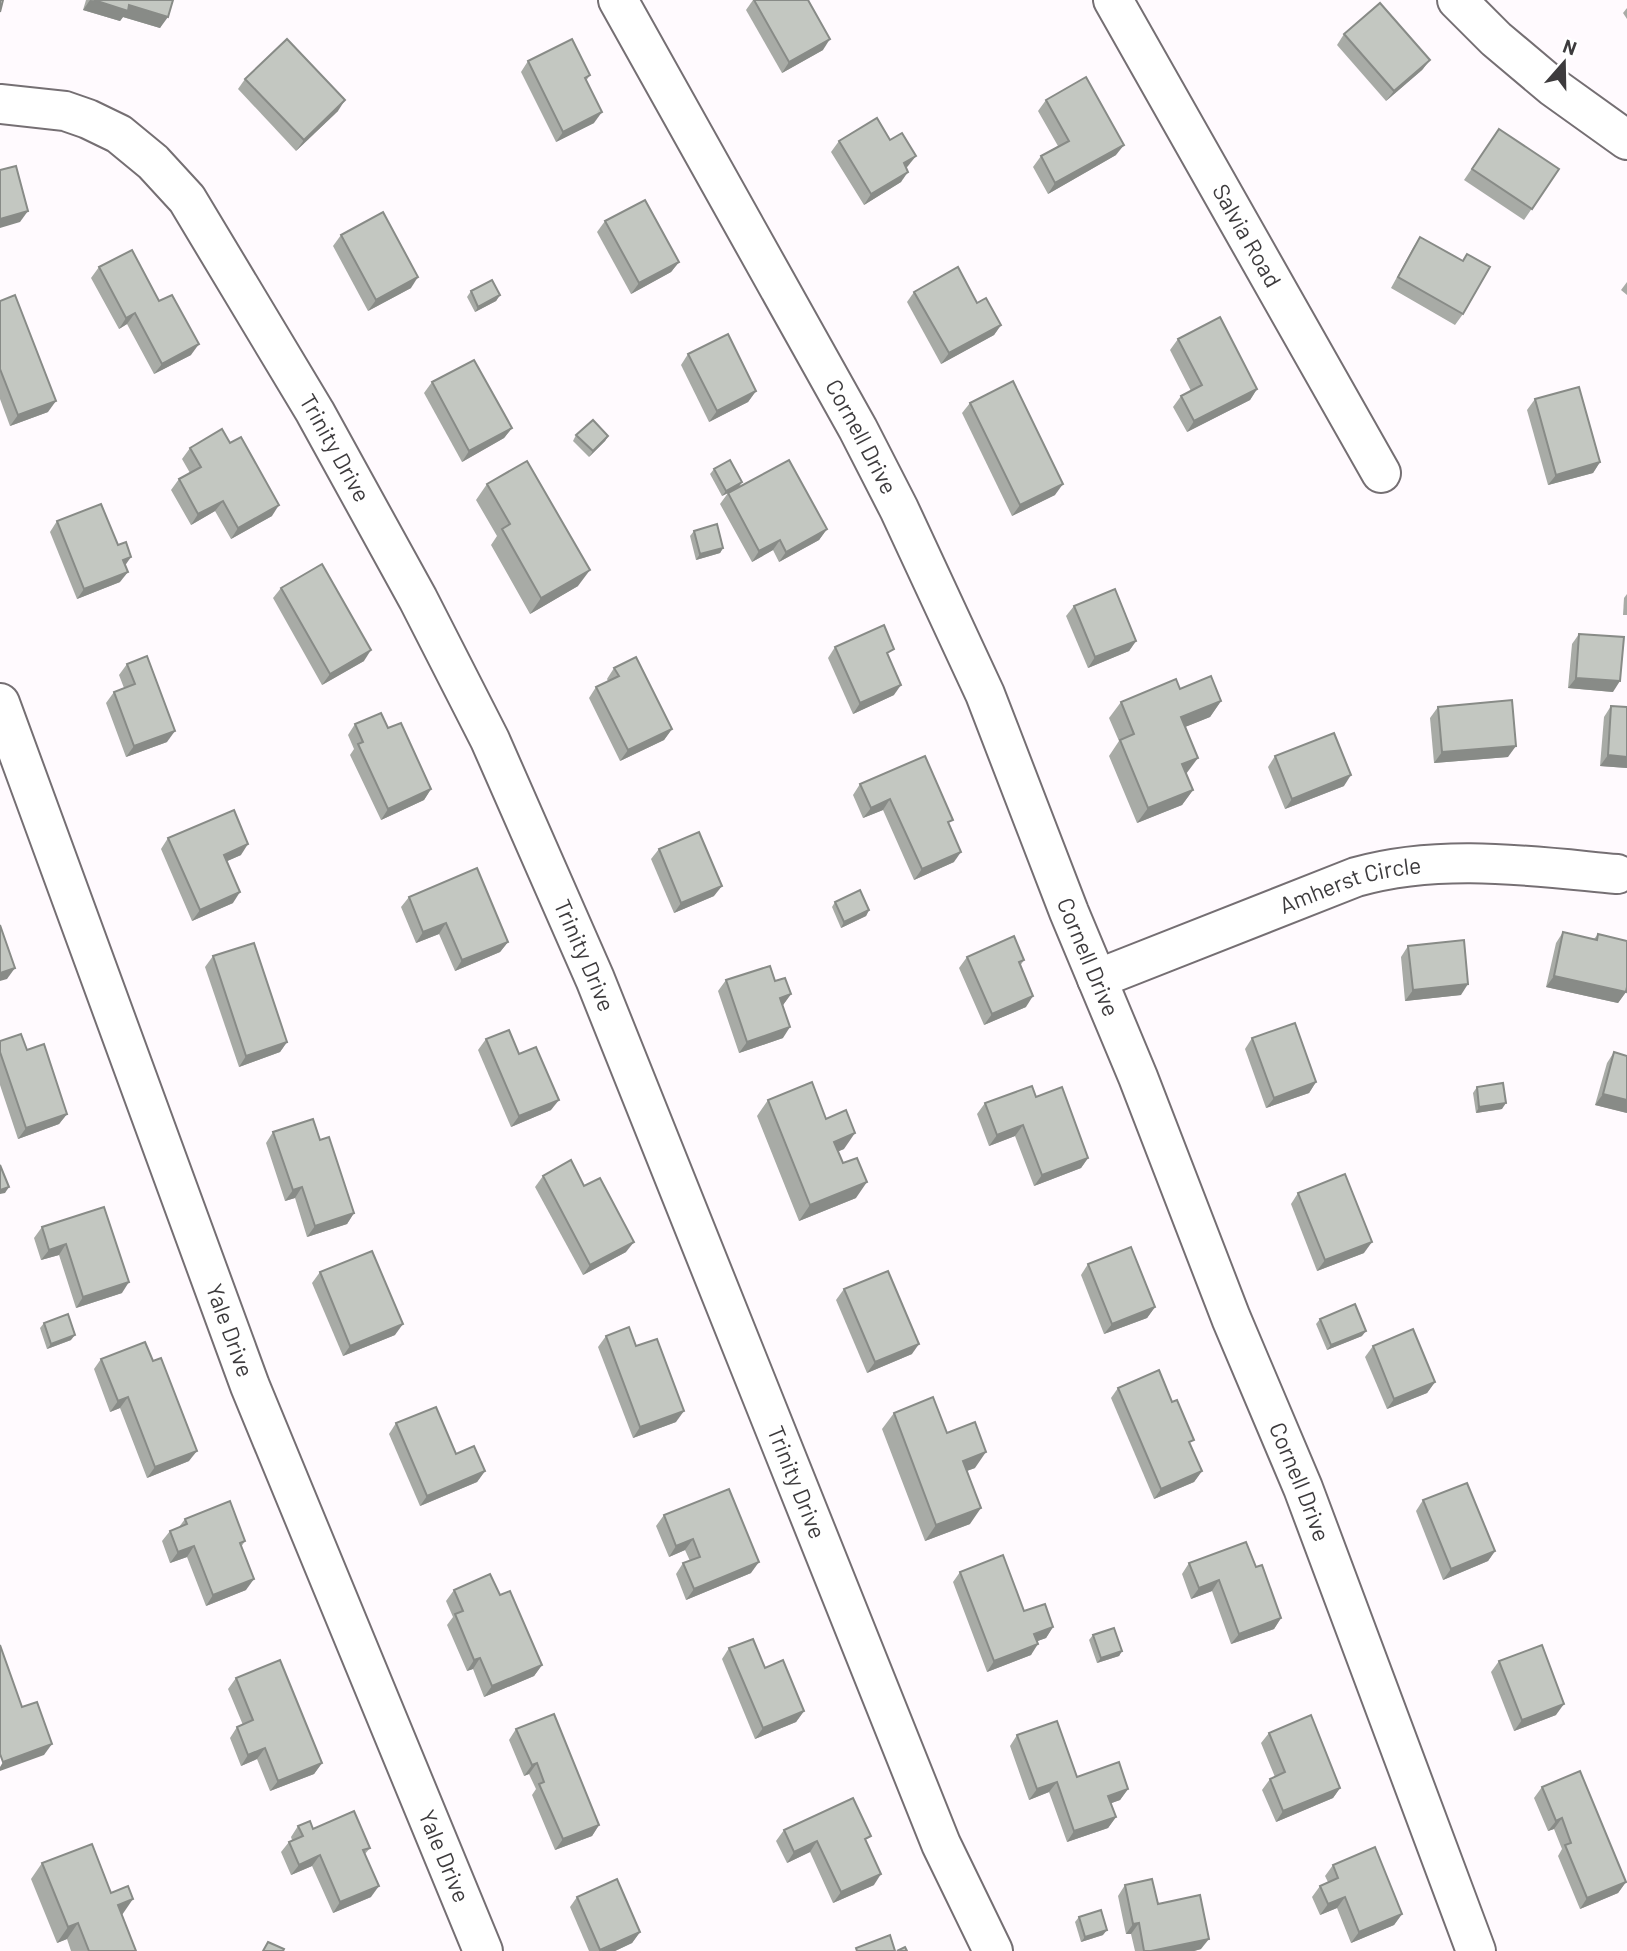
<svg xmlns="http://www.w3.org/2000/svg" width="1627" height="1951" viewBox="0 0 1627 1951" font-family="Barlow,sans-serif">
  <rect width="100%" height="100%" fill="#fffafe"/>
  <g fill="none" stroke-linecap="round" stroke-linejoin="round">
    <defs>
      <g id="minor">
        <path id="s1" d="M618,0L858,429L899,509L985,694L1069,912L1138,1077L1231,1318L1303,1488L1476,1951"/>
        <path id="s2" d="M1113,0L1381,473"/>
        <path d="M1457,0L1496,39L1553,87L1627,140"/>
        <path id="s3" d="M0,104L65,111L88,119L119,134L153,162L187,199L315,412L418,599L490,740L595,979L941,1844L993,1951"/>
        <path id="s4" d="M0,703L250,1386L483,1951"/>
        <path id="s5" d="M1097,979L1356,877C1441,853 1530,866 1617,874"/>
      </g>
    </defs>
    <use href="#minor" stroke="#756f73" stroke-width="42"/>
    <use href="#minor" stroke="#fff" stroke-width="38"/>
  </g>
  <g fill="#a8aba6">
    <path d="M86,0H173L160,28L123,17L120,21L83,10Z"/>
    <path d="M753,0H808L823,50L782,73L746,10Z"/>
    <path d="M1627,8V19L1623,13Z"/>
    <path d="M1344,34L1430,60L1422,70L1386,101L1337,45Z"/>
    <path d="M528,61L590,75L586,81L594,123L556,142L521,72Z"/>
    <path d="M245,79L338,111L296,151L238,89Z"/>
    <path d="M1046,100L1116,155L1048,194L1033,167L1041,156L1058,146L1038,111Z"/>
    <path d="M1499,129L1559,169L1524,220L1464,180Z"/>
    <path d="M890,140L908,166L906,168L901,182L864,205L831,152L839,141Z"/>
    <path d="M605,221L679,262L671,272L631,294L597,232Z"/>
    <path d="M341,235L411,288L368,311L333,246Z"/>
    <path d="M1420,237L1462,261L1467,254L1463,314L1455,325L1391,288L1413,248Z"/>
    <path d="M99,267L159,301L191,355L154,374L127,324L119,329L91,278Z"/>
    <path d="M1627,282V295L1621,290Z"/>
    <path d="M471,291L500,295L496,301L475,312L467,297Z"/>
    <path d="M914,292L977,303L1001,325L994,335L941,364L907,302Z"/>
    <path d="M0,301L48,412L10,426L0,399Z"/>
    <path d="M1178,339L1257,389L1250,400L1187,432L1173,407L1181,396L1191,391L1170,350Z"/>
    <path d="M688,354L756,391L748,402L709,422L681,365Z"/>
    <path d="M432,382L512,428L504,438L462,462L424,393Z"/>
    <path d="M1535,399L1600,462L1593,473L1548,485L1527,410Z"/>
    <path d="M970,403L1055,495L1012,516L962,413Z"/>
    <path d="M576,435L608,436L605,441L589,457L573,441Z"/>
    <path d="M190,448L272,516L231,539L215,511L191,525L171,490L179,479L190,473L182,459Z"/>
    <path d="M714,469L742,482L738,488L722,496L710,474Z"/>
    <path d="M487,484L578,586L530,614L491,545L497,536L476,500Z"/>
    <path d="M728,493L827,529L819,540L779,562L773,550L752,562L720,504Z"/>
    <path d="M57,521L120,582L77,599L50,532Z"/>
    <path d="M694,531L723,548L720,553L696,560L690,536Z"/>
    <path d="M281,588L364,661L322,685L273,598Z"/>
    <path d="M1627,594V615H1623L1624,598Z"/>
    <path d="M1074,606L1136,641L1129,651L1088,668L1066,616Z"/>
    <path d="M1579,634L1613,692L1568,688L1572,644Z"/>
    <path d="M835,647L889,657L894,695L853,714L828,658Z"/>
    <path d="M127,664L167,742L126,757L106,703L114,692L124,688L119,675Z"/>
    <path d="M614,668L672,729L664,740L620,761L589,698L596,687L608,681L607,679Z"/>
    <path d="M1180,689L1221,701L1210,717L1185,727L1186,774L1193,790L1182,805L1137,823L1109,756L1119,741L1109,718L1121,702Z"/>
    <path d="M1611,706L1627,768L1600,766L1604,717Z"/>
    <path d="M1438,707L1508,757L1434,763L1430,718Z"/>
    <path d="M355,724L431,789L424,800L381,820L350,755L354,749L348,735Z"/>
    <path d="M1275,756L1344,786L1285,809L1268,767Z"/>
    <path d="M860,784L949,825L954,862L914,880L883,810L863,818L853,795Z"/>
    <path d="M168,838L241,855L227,861L233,903L192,921L161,849Z"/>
    <path d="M659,849L714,896L674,913L651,859Z"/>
    <path d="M409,897L508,942L500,952L455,971L439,934L416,943L401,907Z"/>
    <path d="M835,902L869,910L866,916L841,928L832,907Z"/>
    <path d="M1563,932L1594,939L1598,934L1626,992L1618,1003L1546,987L1556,943Z"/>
    <path d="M1408,946L1461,995L1405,1001L1401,957Z"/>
    <path d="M213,956L287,1042L280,1052L239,1067L205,967Z"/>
    <path d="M967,957L1024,960L1020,966L1026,1007L984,1025L959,968Z"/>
    <path d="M726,980L775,981L791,994L783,1005V1038L739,1053L718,991Z"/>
    <path d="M1252,1038L1316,1082L1309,1093L1266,1108L1245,1049Z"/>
    <path d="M486,1039L519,1054L551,1110L511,1127L478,1050Z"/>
    <path d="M0,1041L27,1050L67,1114L59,1124L18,1139L0,1085Z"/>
    <path d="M1614,1052L1627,1056V1113L1595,1105L1607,1063Z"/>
    <path d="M1477,1087L1502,1109L1476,1113L1473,1093Z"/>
    <path d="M1036,1097L1088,1158L1081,1168L1034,1186L1015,1136L989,1146L977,1114L985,1103Z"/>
    <path d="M768,1100L826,1119L844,1149L838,1151L856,1198L799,1221L757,1116Z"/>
    <path d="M273,1132L320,1140L354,1213L347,1224L307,1237L295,1198L285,1201L266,1143Z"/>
    <path d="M543,1176L584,1186L626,1252L583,1275L535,1187Z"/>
    <path d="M1298,1193L1364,1253L1317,1271L1291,1204Z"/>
    <path d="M104,1207L122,1293L76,1308L59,1255L41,1260L34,1238L42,1227Z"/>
    <path d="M1088,1264L1155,1307L1147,1318L1104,1334L1081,1275Z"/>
    <path d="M320,1272L395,1335L343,1356L312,1283Z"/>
    <path d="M844,1289L912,1354L867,1373L836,1300Z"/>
    <path d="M1320,1319L1362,1336L1327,1350L1316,1324Z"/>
    <path d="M44,1323L71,1340L47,1349L40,1328Z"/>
    <path d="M606,1336L676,1422L633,1438L598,1347Z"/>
    <path d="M1373,1346L1435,1382L1427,1393L1387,1409L1365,1357Z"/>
    <path d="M101,1359L189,1461L147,1478L120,1408L110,1412L94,1369Z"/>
    <path d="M1118,1388L1202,1471L1194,1482L1154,1499L1111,1398Z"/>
    <path d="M894,1413L947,1433L975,1468L967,1471L970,1524L925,1541L882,1429Z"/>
    <path d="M396,1423L456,1454L485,1471L477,1482L420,1506L389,1434Z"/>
    <path d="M1423,1500L1495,1551L1488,1561L1443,1580L1416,1511Z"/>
    <path d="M664,1515L751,1573L686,1600L676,1574L683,1563L690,1561L685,1550L669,1557L656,1526Z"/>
    <path d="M185,1519L245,1541L241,1547L246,1590L206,1606L187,1557L170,1563L162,1541L170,1531L179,1527Z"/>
    <path d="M1189,1563L1281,1618L1274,1629L1231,1644L1212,1591L1191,1599L1182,1574Z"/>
    <path d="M960,1572L1024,1611L1053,1627L1046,1638L1037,1641L1031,1655L987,1672L953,1582Z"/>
    <path d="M454,1590L500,1595L542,1665L534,1676L484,1697L473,1669L467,1671L447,1625L453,1617L446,1601Z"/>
    <path d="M1093,1635L1122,1651L1119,1656L1097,1663L1089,1640Z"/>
    <path d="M729,1648L765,1668L804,1711L796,1722L755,1739L722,1659Z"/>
    <path d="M1499,1661L1556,1715L1514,1731L1491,1672Z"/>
    <path d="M236,1678L322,1763L314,1774L270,1791L257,1759L241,1766L230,1738L237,1727L243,1725L228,1689Z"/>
    <path d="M516,1729L599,1825L592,1836L555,1850L532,1795L536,1789L529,1774L524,1776L509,1740Z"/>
    <path d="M1269,1733L1340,1788L1333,1798L1276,1822L1262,1790L1270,1779L1275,1777L1261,1743Z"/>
    <path d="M1017,1735L1077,1777L1128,1789L1120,1800L1111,1803L1116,1817L1108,1828L1067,1842L1049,1792L1029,1800L1010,1746Z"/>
    <path d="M1542,1787L1626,1882L1618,1893L1580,1909L1558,1856L1562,1849L1554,1829L1548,1831L1534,1798Z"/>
    <path d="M298,1826L313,1829L370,1848L365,1854L371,1897L333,1913L312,1866L291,1875L281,1852L289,1842L292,1840L291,1837Z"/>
    <path d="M784,1830L867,1843L874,1885L833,1903L810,1852L787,1863L776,1841Z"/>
    <path d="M42,1863L111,1893L136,1951H71L67,1939L57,1943L31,1879Z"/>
    <path d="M1333,1865L1402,1914L1394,1925L1351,1943L1337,1908L1320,1915L1312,1897L1320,1886L1328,1882L1325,1876Z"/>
    <path d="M1125,1885L1158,1904L1201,1949L1194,1951H1135L1131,1934H1126L1118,1896Z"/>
    <path d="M577,1897L640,1932L632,1943L615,1951H589L570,1907Z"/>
    <path d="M1079,1917L1103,1935L1081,1942L1075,1922Z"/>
  </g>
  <g fill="#888b87">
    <path d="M90,0L129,5L168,17L160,28L123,17L120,21L83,10Z"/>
    <path d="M830,39L823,50L782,73L789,62Z"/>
    <path d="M1430,60L1422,70L1386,101L1394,91Z"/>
    <path d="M345,100L338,111L296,151L304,140Z"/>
    <path d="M602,112L594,123L556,142L563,132Z"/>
    <path d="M1124,145L1116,155L1048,194L1055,183Z"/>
    <path d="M916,156L908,166L896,174L904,163Z"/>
    <path d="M908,172L901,182L864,205L871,194Z"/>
    <path d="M28,211L20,222L0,228V219Z"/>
    <path d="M679,262L671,272L631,294L639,283Z"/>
    <path d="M418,277L411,288L368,311L376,300Z"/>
    <path d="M500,295L496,301L475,312L478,307Z"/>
    <path d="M135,313L127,324L119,329L126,318Z"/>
    <path d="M1001,325L994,335L941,364L949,353Z"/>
    <path d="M199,344L191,355L154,374L162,364Z"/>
    <path d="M1257,389L1250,400L1187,432L1194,421Z"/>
    <path d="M756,391L748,402L709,422L717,411Z"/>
    <path d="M56,401L48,412L10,426L18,415Z"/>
    <path d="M512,428L504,438L462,462L469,451Z"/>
    <path d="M608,436L605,441L589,457L593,451Z"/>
    <path d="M1600,462L1593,473L1548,485L1556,475Z"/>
    <path d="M742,482L738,488L722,496L726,491Z"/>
    <path d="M1063,484L1055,495L1012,516L1020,505Z"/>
    <path d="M223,501L215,511L191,525L198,514Z"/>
    <path d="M279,505L272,516L231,539L238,528Z"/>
    <path d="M827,529L819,540L779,562L786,552Z"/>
    <path d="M780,540L773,550L752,562L759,551Z"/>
    <path d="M723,548L720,553L696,560L700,554Z"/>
    <path d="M131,557L124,567L123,560Z"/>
    <path d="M590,570L578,586L530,614L541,598Z"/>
    <path d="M128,572L120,582L77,599L84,589Z"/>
    <path d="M1136,641L1129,651L1088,668L1095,657Z"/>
    <path d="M371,650L364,661L322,685L330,674Z"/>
    <path d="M1576,678L1620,681L1613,692L1568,688Z"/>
    <path d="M901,685L894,695L853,714L860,703Z"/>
    <path d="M1221,701L1210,717L1170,733L1181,717Z"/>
    <path d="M672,729L664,740L620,761L628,750Z"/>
    <path d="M175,731L167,742L126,757L134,746Z"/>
    <path d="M1516,746L1508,757L1434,763L1442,752Z"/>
    <path d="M1608,755L1627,757V768L1600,766Z"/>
    <path d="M1198,758L1186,774L1182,764Z"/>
    <path d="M1351,775L1344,786L1285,809L1292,799Z"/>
    <path d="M431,789L424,800L381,820L388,809Z"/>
    <path d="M1193,790L1182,805L1137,823L1148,808Z"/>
    <path d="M890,799L883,810L863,818L871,808Z"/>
    <path d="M248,844L241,855L216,866L224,855Z"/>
    <path d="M961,852L954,862L914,880L922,869Z"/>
    <path d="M722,886L714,896L674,913L681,903Z"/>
    <path d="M240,892L233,903L192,921L200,910Z"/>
    <path d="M869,910L866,916L841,928L844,922Z"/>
    <path d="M446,923L439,934L416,943L423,932Z"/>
    <path d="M508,942L500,952L455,971L462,960Z"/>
    <path d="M15,968L7,979L0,981V973Z"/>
    <path d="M1554,976L1626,992L1618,1003L1546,987Z"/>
    <path d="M1468,984L1461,995L1405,1001L1413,990Z"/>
    <path d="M791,994L783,1005L773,1009L780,998Z"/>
    <path d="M1033,996L1026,1007L984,1025L992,1014Z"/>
    <path d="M790,1027L783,1038L739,1053L747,1042Z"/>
    <path d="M287,1042L280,1052L239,1067L246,1056Z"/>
    <path d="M1316,1082L1309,1093L1266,1108L1274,1098Z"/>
    <path d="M1603,1094L1627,1100V1113L1595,1105Z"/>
    <path d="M559,1100L551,1110L511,1127L519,1116Z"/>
    <path d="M1506,1103L1502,1109L1476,1113L1479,1107Z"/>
    <path d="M67,1114L59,1124L18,1139L26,1128Z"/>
    <path d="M1023,1125L1015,1136L989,1146L997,1135Z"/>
    <path d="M855,1133L844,1149L823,1158L834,1142Z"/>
    <path d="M1088,1158L1081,1168L1034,1186L1042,1175Z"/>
    <path d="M867,1182L856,1198L799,1221L810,1205Z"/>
    <path d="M9,1187L5,1193L0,1194V1190Z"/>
    <path d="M302,1187L295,1198L285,1201L293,1190Z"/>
    <path d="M354,1213L347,1224L307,1237L315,1226Z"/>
    <path d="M634,1242L626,1252L583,1275L590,1265Z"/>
    <path d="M1372,1242L1364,1253L1317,1271L1325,1260Z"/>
    <path d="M66,1244L59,1255L41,1260L49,1250Z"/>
    <path d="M129,1282L122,1293L76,1308L83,1297Z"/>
    <path d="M1155,1307L1147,1318L1104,1334L1112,1324Z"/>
    <path d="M403,1324L395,1335L343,1356L350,1346Z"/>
    <path d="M1366,1331L1362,1336L1327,1350L1331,1345Z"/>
    <path d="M75,1335L71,1340L47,1349L51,1344Z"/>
    <path d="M919,1344L912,1354L867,1373L875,1362Z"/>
    <path d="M1435,1382L1427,1393L1387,1409L1394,1399Z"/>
    <path d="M128,1397L120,1408L110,1412L118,1401Z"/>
    <path d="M684,1411L676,1422L633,1438L640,1427Z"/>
    <path d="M197,1451L189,1461L147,1478L155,1467Z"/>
    <path d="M986,1452L975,1468L952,1476L963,1461Z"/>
    <path d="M485,1471L477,1482L420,1506L427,1496Z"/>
    <path d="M1202,1471L1194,1482L1154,1499L1161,1489Z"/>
    <path d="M981,1508L970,1524L925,1541L936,1525Z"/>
    <path d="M693,1539L685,1550L669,1557L676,1546Z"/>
    <path d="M194,1546L187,1557L170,1563L178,1552Z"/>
    <path d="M1495,1551L1488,1561L1443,1580L1451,1569Z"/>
    <path d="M759,1562L751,1573L686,1600L694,1589Z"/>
    <path d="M254,1579L246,1590L206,1606L213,1595Z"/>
    <path d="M1219,1580L1212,1591L1191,1599L1199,1588Z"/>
    <path d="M1281,1618L1274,1629L1231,1644L1239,1634Z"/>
    <path d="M1053,1627L1046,1638L1027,1645L1034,1634Z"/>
    <path d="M1038,1644L1031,1655L987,1672L994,1661Z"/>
    <path d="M1122,1651L1119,1656L1097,1663L1101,1658Z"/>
    <path d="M480,1658L473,1669L467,1671L474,1660Z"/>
    <path d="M542,1665L534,1676L484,1697L492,1686Z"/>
    <path d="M1564,1704L1556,1715L1514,1731L1522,1720Z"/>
    <path d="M804,1711L796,1722L755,1739L763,1728Z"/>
    <path d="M52,1744L44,1755L0,1771V1767L3,1762Z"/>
    <path d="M265,1748L257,1759L241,1766L248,1755Z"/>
    <path d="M322,1763L314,1774L270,1791L278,1781Z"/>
    <path d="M537,1763L529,1774L524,1776L532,1765Z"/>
    <path d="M1057,1782L1049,1792L1029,1800L1037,1789Z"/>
    <path d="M1340,1788L1333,1798L1276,1822L1283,1811Z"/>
    <path d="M1128,1789L1120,1800L1101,1807L1108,1796Z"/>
    <path d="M1116,1817L1108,1828L1067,1842L1074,1831Z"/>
    <path d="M1562,1818L1554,1829L1548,1831L1556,1821Z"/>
    <path d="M599,1825L592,1836L555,1850L563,1839Z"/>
    <path d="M817,1841L810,1852L787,1863L794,1852Z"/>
    <path d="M320,1855L312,1866L291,1875L299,1865Z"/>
    <path d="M881,1874L874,1885L833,1903L841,1892Z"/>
    <path d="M1626,1882L1618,1893L1580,1909L1587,1898Z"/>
    <path d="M379,1886L371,1897L333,1913L340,1902Z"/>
    <path d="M1345,1897L1337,1908L1320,1915L1328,1904Z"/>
    <path d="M133,1899L122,1915L118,1905Z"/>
    <path d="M1402,1914L1394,1925L1351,1943L1359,1932Z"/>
    <path d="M78,1923L67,1939L57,1943L68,1927Z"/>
    <path d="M1139,1923L1131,1934H1126L1133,1924Z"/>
    <path d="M1107,1930L1103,1935L1081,1942L1085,1937Z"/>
    <path d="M640,1932L632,1943L615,1951H600Z"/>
    <path d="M1209,1939L1201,1949L1194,1951H1151Z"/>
  </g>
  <g fill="#c3c7c1" stroke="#888b87" stroke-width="2">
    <path d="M0,0H3L0,12Z"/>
    <path d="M94,0H173L168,17L129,5L128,11Z"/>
    <path d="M754,0H808L830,39L789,62Z"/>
    <path d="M1380,3L1430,60L1394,91L1344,34Z"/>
    <path d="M287,39L345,100L304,140L245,79Z"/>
    <path d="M572,39L590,75L585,78L602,112L563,132L528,61Z"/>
    <path d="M1086,77L1124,145L1055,183L1041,156L1069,141L1046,100Z"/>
    <path d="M877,118L890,140L902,133L916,156L904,163L908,172L871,194L839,141Z"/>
    <path d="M1499,129L1559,169L1532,209L1472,169Z"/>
    <path d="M16,166L28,211L0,219V170Z"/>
    <path d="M645,200L679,262L639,283L605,221Z"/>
    <path d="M383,212L418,277L376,300L341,235Z"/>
    <path d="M1420,237L1463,261L1467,254L1490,267L1463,314L1398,277Z"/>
    <path d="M132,250L159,301L172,295L199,344L162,364L135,313L126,318L99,267Z"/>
    <path d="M958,267L977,303L986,298L1001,325L949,353L914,292Z"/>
    <path d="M492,280L500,295L478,307L471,291Z"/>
    <path d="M15,295L56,401L18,415L0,369V301Z"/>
    <path d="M1220,317L1257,389L1194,421L1181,396L1202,385L1178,339Z"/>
    <path d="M728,334L756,391L717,411L688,354Z"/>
    <path d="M474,360L512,428L469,451L432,382Z"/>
    <path d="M1013,381L1063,484L1020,505L970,403Z"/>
    <path d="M1579,387L1600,462L1556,475L1535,399Z"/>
    <path d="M593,420L608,436L593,451L576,435Z"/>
    <path d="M222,429L230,443L241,437L279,505L238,528L223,501L198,514L179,479L201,467L190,448Z"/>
    <path d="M730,460L742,482L726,491L714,469Z"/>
    <path d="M789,460L827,529L786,552L780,540L759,551L728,493Z"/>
    <path d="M527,461L590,570L541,598L502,529L510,524L487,484Z"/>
    <path d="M101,504L118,545L126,542L131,557L123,560L128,572L84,589L57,521Z"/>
    <path d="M717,524L723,548L700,554L694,531Z"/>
    <path d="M322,564L371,650L330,674L281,588Z"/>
    <path d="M1115,589L1136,641L1095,657L1074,606Z"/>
    <path d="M884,625L894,649L887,653L901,685L860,703L835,647Z"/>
    <path d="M1579,634L1624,637L1620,681L1576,678Z"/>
    <path d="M147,656L175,731L134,746L114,692L135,684L127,664Z"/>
    <path d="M636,657L672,729L628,750L596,687L619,676L614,668Z"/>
    <path d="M1211,676L1221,701L1181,717L1198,758L1182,764L1193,790L1148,808L1120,740L1134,734L1121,702L1176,679L1180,689Z"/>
    <path d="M1512,700L1516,746L1442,752L1438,707Z"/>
    <path d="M1611,706L1627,707V757L1608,755Z"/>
    <path d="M381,713L388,728L401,723L431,789L388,809L358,744L363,742L355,724Z"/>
    <path d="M1334,733L1351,775L1292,799L1275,756Z"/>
    <path d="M925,756L953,820L948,822L961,852L922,869L890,799L871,808L860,784Z"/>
    <path d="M234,810L248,844L224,855L240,892L200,910L168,838Z"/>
    <path d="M699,832L722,886L681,903L659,849Z"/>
    <path d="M477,868L508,942L462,960L446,923L423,932L409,897Z"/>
    <path d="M860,890L869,910L844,922L835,902Z"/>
    <path d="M0,925L15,968L0,973Z"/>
    <path d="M1563,932L1597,940L1598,934L1627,941V987L1626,992L1554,976Z"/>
    <path d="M1014,936L1024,960L1019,962L1033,996L992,1014L967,957Z"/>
    <path d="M1464,940L1468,984L1413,990L1408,946Z"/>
    <path d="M254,943L287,1042L246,1056L213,956Z"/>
    <path d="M770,966L775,981L785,978L791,994L780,998L790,1027L747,1042L726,980Z"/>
    <path d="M1295,1023L1316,1082L1274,1098L1252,1038Z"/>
    <path d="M509,1030L519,1054L536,1047L559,1100L519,1116L486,1039Z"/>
    <path d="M21,1034L27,1050L44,1044L67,1114L26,1128L0,1052V1041Z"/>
    <path d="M1614,1052L1627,1056V1100L1603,1094Z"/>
    <path d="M812,1082L826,1119L846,1110L855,1133L834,1142L843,1163L857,1158L867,1182L810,1205L768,1100Z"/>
    <path d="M1503,1083L1506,1103L1479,1107L1477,1087Z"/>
    <path d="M1032,1086L1036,1097L1062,1087L1088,1158L1042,1175L1023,1125L997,1135L985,1103Z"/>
    <path d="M313,1119L320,1140L329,1137L354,1213L315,1226L302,1187L293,1190L273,1132Z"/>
    <path d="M571,1160L584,1186L600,1178L634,1242L590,1265L543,1176Z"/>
    <path d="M0,1165L9,1187L0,1190Z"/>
    <path d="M1345,1174L1372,1242L1325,1260L1298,1193Z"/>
    <path d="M104,1207L129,1282L83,1297L66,1244L49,1250L42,1227Z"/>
    <path d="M1131,1247L1155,1307L1112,1324L1088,1264Z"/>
    <path d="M372,1251L403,1324L350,1346L320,1272Z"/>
    <path d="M888,1271L919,1344L875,1362L844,1289Z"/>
    <path d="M1355,1304L1366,1331L1331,1345L1320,1319Z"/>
    <path d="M68,1314L75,1335L51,1344L44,1323Z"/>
    <path d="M629,1327L636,1346L657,1339L684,1411L640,1427L606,1336Z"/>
    <path d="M1413,1329L1435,1382L1394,1399L1373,1346Z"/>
    <path d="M145,1342L153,1361L161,1358L197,1451L155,1467L128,1397L118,1401L101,1359Z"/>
    <path d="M1159,1370L1172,1402L1177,1400L1194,1440L1189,1442L1202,1471L1161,1489L1118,1388Z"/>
    <path d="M933,1397L947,1433L975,1422L986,1452L963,1461L981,1508L936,1525L894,1413Z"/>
    <path d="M436,1407L456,1454L474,1446L485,1471L427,1496L396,1423Z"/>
    <path d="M1467,1483L1495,1551L1451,1569L1423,1500Z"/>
    <path d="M729,1489L759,1562L694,1589L683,1563L700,1557L693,1539L676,1546L664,1515Z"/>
    <path d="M230,1501L245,1541L240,1543L254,1579L213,1595L194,1546L178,1552L170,1531L187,1524L185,1519Z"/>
    <path d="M1246,1542L1256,1567L1262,1565L1281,1618L1239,1634L1219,1580L1199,1588L1189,1563Z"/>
    <path d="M1003,1555L1024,1611L1045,1604L1053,1627L1034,1634L1038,1644L994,1661L960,1572Z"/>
    <path d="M490,1574L500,1595L510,1591L542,1665L492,1686L480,1658L474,1660L455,1614L463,1611L454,1590Z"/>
    <path d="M1114,1628L1122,1651L1101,1658L1093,1635Z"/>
    <path d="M753,1639L765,1668L783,1660L804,1711L763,1728L729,1648Z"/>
    <path d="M0,1645L22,1707L37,1702L52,1744L3,1762L0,1754Z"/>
    <path d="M1542,1645L1564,1704L1522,1720L1499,1661Z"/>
    <path d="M280,1660L322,1763L278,1781L265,1748L248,1755L237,1727L253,1720L236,1678Z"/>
    <path d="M554,1714L599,1825L563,1839L539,1784L544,1782L537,1763L532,1765L516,1729Z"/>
    <path d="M1311,1715L1340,1788L1283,1811L1270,1779L1285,1772L1269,1733Z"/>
    <path d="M1057,1721L1077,1777L1119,1762L1128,1789L1108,1796L1116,1817L1074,1831L1057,1782L1037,1789L1017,1735Z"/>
    <path d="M1580,1771L1626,1882L1587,1898L1565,1845L1571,1843L1562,1818L1556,1821L1542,1787Z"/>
    <path d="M853,1798L871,1836L865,1839L881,1874L841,1892L817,1841L794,1852L784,1830Z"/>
    <path d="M354,1811L370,1848L363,1850L379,1886L340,1902L320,1855L299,1865L289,1842L303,1836L298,1826L310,1821L313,1829Z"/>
    <path d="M92,1844L111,1893L128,1886L133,1899L118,1905L136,1951H89L78,1923L68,1927L42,1863Z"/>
    <path d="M1375,1847L1402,1914L1359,1932L1345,1897L1328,1904L1320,1886L1338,1878L1333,1865Z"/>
    <path d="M617,1879L640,1932L600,1950L577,1897Z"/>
    <path d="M1152,1879L1158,1904L1200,1895L1209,1939L1151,1951H1144L1139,1923L1133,1924L1125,1885Z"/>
    <path d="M1101,1910L1107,1930L1085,1937L1079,1917Z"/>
    <path d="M890,1935L895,1951H857L856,1948Z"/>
    <path d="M268,1942L284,1949L283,1951H263Z"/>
    <path d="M905,1947L907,1951H897Z"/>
  </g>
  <g text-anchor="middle" stroke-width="6" stroke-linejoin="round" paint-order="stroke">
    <g font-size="23" fill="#3d3b3d" stroke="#fff">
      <text dy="8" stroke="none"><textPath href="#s2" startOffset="271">Salvia Road</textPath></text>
      <text dy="8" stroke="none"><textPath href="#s1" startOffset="500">Cornell Drive</textPath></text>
      <text dy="8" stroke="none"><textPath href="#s3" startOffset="508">Trinity Drive</textPath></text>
      <text dy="8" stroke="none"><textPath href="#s5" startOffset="271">Amherst Circle</textPath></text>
      <text dy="8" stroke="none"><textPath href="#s1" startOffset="1068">Cornell Drive</textPath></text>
      <text dy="8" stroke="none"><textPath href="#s3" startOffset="1074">Trinity Drive</textPath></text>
      <text dy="8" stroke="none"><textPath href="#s4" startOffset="668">Yale Drive</textPath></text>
      <text dy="8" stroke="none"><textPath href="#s3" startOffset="1642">Trinity Drive</textPath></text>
      <text dy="8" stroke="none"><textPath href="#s1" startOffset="1634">Cornell Drive</textPath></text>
      <text dy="8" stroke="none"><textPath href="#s4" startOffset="1236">Yale Drive</textPath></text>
    </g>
  </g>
  <g transform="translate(1564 63) rotate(20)" stroke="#ffffff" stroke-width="5" paint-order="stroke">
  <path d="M0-5L12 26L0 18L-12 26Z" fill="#3d3b3d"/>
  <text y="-10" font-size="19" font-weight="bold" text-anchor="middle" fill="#3d3b3d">N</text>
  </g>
</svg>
